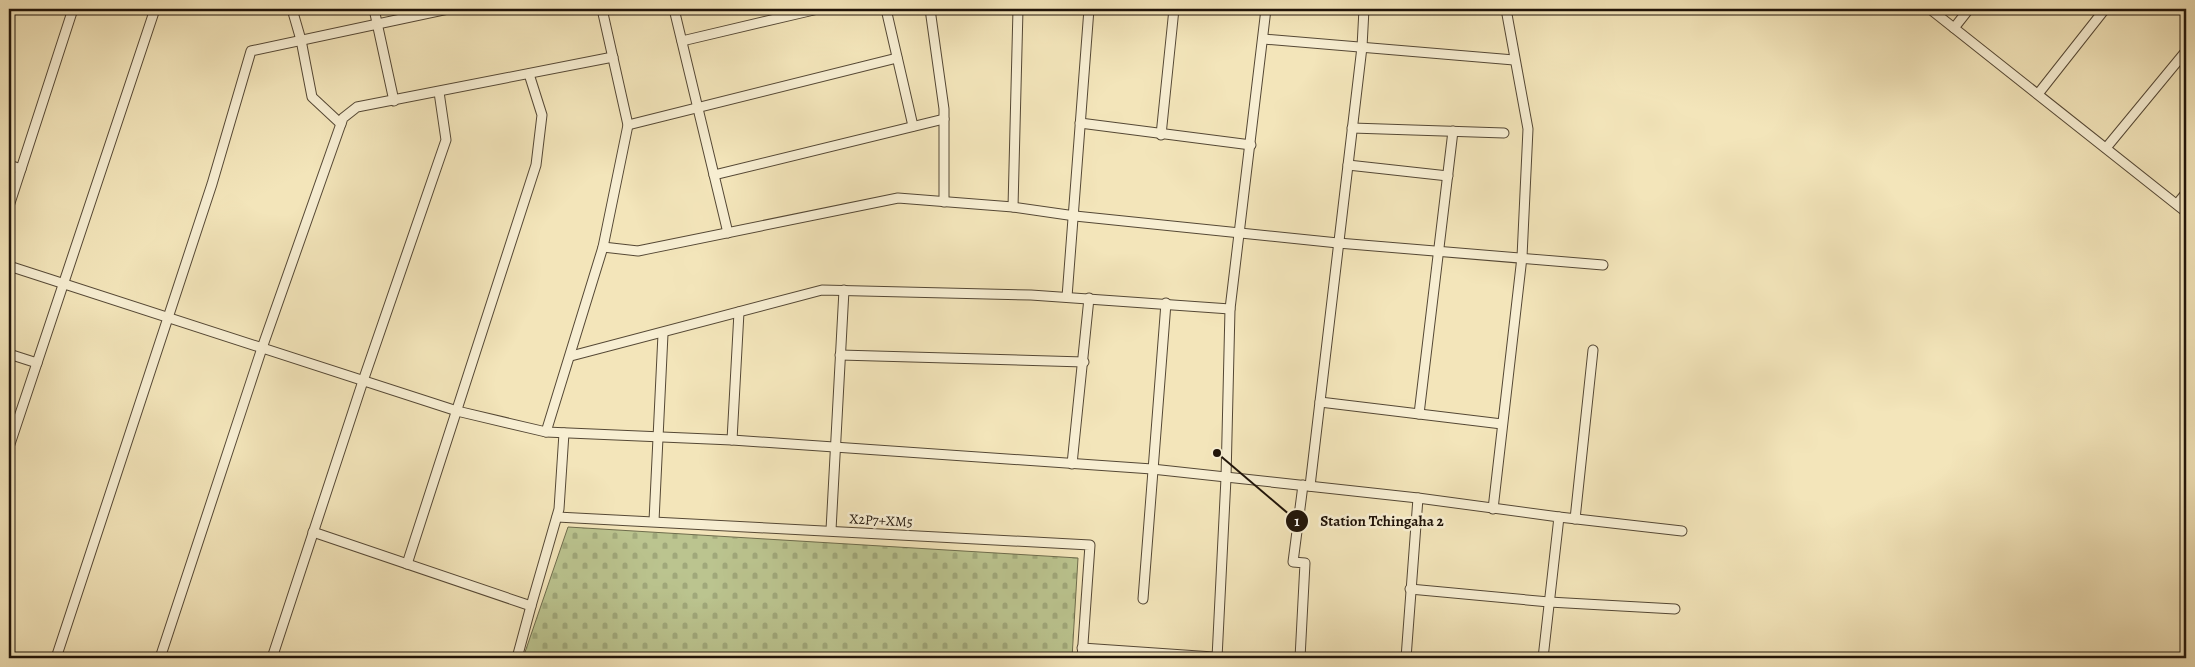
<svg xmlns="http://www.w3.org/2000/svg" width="2195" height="667" viewBox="0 0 2195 667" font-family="Alegreya,serif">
  <defs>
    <pattern id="cemetery-stones" width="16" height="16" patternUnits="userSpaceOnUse" patternTransform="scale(1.25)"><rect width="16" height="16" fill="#bbc48f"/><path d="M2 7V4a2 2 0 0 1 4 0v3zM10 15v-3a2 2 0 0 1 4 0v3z" fill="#a0a87a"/></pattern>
  </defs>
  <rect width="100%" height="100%" fill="#f3e5ba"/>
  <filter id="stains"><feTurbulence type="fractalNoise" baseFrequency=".004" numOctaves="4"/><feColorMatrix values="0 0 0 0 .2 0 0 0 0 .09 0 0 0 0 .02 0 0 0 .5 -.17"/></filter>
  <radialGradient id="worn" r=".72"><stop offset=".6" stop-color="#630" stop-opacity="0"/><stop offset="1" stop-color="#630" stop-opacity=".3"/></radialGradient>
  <path fill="url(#cemetery-stones)" stroke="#6e6c4c" d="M568,527L1078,558L1072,658H523Z"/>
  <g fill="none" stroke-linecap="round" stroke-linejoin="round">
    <defs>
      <g id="minor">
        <path d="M292,9L301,40L312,97L341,124"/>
        <path d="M374,9L394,101"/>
        <path d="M674,9L728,233"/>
        <path d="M886,9L913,126"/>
        <path d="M930,9L944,109V202"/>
        <path d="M1930,9L2186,212"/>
        <path d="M1954,28L1969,9"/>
        <path d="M1263,39L1514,60"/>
        <path d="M682,41L818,9"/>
        <path d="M2038,94L2105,9"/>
        <path d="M1080,123L1251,145"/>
        <path d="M628,125L897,58"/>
        <path d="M1352,128L1504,133"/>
        <path d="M1161,135L1174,9"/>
        <path d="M2106,148L2186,51"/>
        <path d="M9,165L21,169"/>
        <path d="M1348,165L1448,176"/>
        <path d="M714,175L944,119"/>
        <path d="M2177,204L2186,193"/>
        <path d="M9,206L73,9"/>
        <path d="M1013,207L1018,9"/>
        <path d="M603,247L638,251L898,198L1013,207L1075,216L1338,243L1603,265"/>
        <path d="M9,266L457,411L546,432L732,440L1152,469L1418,498L1559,517L1543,658"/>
        <path d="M1067,297L1089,9"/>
        <path d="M9,354L37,363"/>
        <path d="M840,355L1084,362"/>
        <path d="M571,356L822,290L1031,295L1230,309"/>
        <path d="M1320,402L1502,424"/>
        <path d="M1419,414L1453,131"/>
        <path d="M546,432L603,247L628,125L602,9"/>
        <path d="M732,440L739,312"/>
        <path d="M9,447L155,9"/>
        <path d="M1072,464L1089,298"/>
        <path d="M1310,486L1362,47L1364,9"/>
        <path d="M1493,509L1522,257L1528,129L1506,9"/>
        <path d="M557,517L1090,545L1082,658"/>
        <path d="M1559,517L1682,531"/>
        <path d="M1575,519L1593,350"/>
        <path d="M654,521L663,334"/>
        <path d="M831,530L844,290"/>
        <path d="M313,532L531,606L559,509L564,433"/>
        <path d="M407,564L536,165L542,115L529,74"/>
        <path d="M1410,589L1549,602L1675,609"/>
        <path d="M1143,599L1166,303"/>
        <path d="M1082,648L1228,658"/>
        <path d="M56,658L212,184L251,51L448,9"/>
        <path d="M160,658L262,348L343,118L357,107L613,57"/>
        <path d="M272,658L363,381L446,140L439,92"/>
        <path d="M517,658L531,606"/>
        <path d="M1217,658L1226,478L1230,309L1266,9"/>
        <path d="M1300,658L1305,563L1293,562L1303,485"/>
        <path d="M1406,658L1418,498"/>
      </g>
    </defs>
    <use href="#minor" stroke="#554835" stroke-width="11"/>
    <use href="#minor" stroke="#f7eed2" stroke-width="9"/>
  </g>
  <g text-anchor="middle" stroke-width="5" stroke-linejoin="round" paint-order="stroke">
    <g font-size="14" fill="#201409" stroke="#f7eed2">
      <text transform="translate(881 520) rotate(3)" y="5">X2P7+XM5</text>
    </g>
  </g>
  <path fill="none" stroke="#201409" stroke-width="2" d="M1217 453L1297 521"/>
  <g fill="#201409" stroke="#f7eed2" stroke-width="2">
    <circle cx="1217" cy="453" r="5"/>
    <circle cx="1297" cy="521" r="12"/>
  </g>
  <g font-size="15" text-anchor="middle" font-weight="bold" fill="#fff">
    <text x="1297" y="526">1</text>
  </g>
  <g font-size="15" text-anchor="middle" font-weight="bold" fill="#201409" stroke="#f7eed2" stroke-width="5" stroke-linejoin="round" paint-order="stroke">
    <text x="1382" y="526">Station Tchingaha 2</text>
  </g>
  <rect width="2195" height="667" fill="none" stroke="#f3e5ba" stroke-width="30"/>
  <rect x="10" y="10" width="2175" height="647" fill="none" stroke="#201409" stroke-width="2.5"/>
  <rect x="15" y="15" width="2165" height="637" fill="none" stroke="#201409"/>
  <rect width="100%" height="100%" filter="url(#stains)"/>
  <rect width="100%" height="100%" fill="url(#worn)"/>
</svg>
